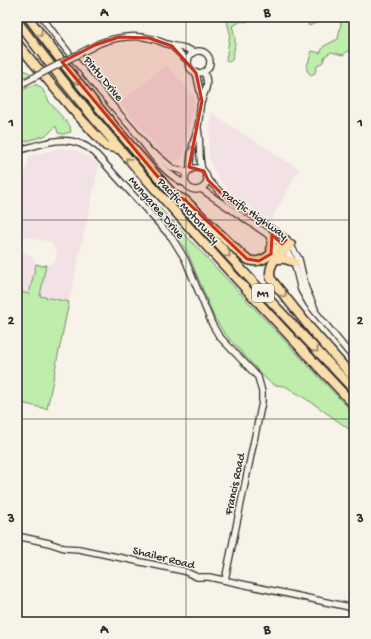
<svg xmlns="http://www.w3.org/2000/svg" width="371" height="639" viewBox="0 0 371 639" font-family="'Gochi Hand',sans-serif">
  <rect width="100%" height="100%" fill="#f7f3e8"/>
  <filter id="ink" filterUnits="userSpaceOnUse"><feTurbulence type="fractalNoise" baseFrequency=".025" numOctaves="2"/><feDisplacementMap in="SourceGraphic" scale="8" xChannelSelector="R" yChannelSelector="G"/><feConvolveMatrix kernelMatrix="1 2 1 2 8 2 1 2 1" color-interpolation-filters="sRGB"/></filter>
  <g filter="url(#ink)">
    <g fill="#f2e2e5">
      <path d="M166,64L195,98L184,153L182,157L175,162L166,157L120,103Z"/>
      <path d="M211,113L299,169L271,220L232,195L216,175L208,156Z"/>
      <path d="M61,148L75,150L89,157L99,165L69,302L40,296L46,265L52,263L56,259L57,251L51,242L17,235V214L29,156Z"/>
      <path d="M17,251L28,254L34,259L36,264L29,294L17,291Z"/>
    </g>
    <g fill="#beedac" stroke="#748c6c">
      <path d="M226,17H257L245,22L242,21L232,26C237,41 235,45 232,60L229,62L226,60L230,33Z"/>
      <path d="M309,17H354V53L348,51L343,55L331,52L325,56L323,62L317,66L315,73L311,75L307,71V66L312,51L320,53L324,46L338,39L341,23C331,16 319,22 309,26L308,24Z"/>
      <path d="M17,64L19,67L31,74L17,81Z"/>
      <path d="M33,85H38L43,90L50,103L70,126L71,132L63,134L58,133L56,126L47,135L17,144V93Z"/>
      <path d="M155,203L354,414V434L349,429L311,402L285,386L274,385L266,379L225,334L215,319L187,251L177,238L150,207Z"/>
      <path d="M36,264L43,266L46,265L40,296L69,302L47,409L17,402V291L29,294Z"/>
    </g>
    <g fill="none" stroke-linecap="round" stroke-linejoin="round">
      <defs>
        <g id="tertiary">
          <path d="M42,17C70,57 103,95 135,132C150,151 163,174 186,184"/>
          <path d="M100,43C117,37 135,34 153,39C160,41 167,45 174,46C181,47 189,48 194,53"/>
          <path d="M172,46L188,61"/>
          <circle cx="199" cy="62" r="11"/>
          <path d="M196,73L202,100"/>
          <path d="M17,87L25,82"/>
          <path d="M198,129C201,143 198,155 202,169"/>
          <path d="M17,151C44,143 71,131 95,153L172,238L185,259L212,324L219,336L258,377L262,392V402L225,580"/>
          <path d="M151,152L158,156L172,168L187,172"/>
          <circle cx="196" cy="179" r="11"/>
          <path d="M190,170C189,156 193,142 197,130C200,121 199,111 201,102C205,90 210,85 204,72"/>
          <path d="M208,180L230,202L281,235L289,243L299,259L306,289L315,309"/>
          <path d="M201,189L282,244L294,262L301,290L309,304L354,359"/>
          <path d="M17,536L49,543L64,548L79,549L184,571L197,577H209L354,608"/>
        </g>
        <g id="motorway">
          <path d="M28,17C126,150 241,269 354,390"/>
          <path d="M17,21C119,158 238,280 354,405"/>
          <path d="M17,43L71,108L106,146L118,149"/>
          <path d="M176,196L185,200L244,257C260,270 275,250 286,240"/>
          <path d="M291,245C281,253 266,264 271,279L311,329L354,378"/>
          <path d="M271,254L272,237"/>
          <path d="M276,259H285L294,262"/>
        </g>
      </defs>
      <use href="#tertiary" stroke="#2b2b2b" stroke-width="8"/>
      <use href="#motorway" stroke="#2b2b2b" stroke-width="11"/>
      <use href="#tertiary" stroke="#f7f3e8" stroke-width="5.5"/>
      <use href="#motorway" stroke="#f9ddab" stroke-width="8"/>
      <defs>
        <path id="tertiary-bridge" d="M25,82L100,43"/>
      </defs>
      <use href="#tertiary-bridge" stroke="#2b2b2b" stroke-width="8" stroke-linecap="butt"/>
      <use href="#tertiary-bridge" stroke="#f7f3e8" stroke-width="5.5"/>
    </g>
    <defs><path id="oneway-chevron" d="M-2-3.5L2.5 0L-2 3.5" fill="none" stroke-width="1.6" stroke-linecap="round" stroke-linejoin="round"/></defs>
    <g stroke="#92846b">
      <use href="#oneway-chevron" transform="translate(40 34) rotate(53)"/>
      <use href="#oneway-chevron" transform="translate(78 82) rotate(52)"/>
      <use href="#oneway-chevron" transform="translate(128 160) rotate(-131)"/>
      <use href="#oneway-chevron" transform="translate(228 255) rotate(47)"/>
      <use href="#oneway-chevron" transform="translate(284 295) rotate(52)"/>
      <use href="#oneway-chevron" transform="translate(316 350) rotate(47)"/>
    </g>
    <use stroke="#918f8a" href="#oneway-chevron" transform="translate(192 149) rotate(-82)"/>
  </g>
  <path fill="#c8321e" fill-opacity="0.2" stroke="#c8321e" stroke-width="3" stroke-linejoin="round" d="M119,37L149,38L172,46L196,73L202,101L189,167L204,171L208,180L230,202L286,240L282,244L272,235L271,254L259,261L247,259L185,200L173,195L62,62L95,45Z"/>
  <path fill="none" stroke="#2b2b2b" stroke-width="1" stroke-opacity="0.55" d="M186,17V622M17,220H354M17,419H354"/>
  <g text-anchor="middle" stroke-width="3" stroke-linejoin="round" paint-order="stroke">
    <rect fill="#f7f3e8" stroke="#686764" stroke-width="1" x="252" y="284" width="22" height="18" rx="3"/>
    <g font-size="11" font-weight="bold" fill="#2b2b2b">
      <text x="263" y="297">M1</text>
    </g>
    <g font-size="12" fill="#2b2b2b" stroke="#f7f3e8">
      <text transform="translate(104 78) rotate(50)" y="4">Pintu Drive</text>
      <text transform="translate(157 207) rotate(49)" y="4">Mungaree Drive</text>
      <text transform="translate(189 210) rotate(47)" y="4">Pacific Motorway</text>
      <text transform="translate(255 214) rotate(35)" y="4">Pacific Highway</text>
      <text transform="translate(234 484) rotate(-78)" y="4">Francis Road</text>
      <text transform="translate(164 557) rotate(14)" y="4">Shailer Road</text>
    </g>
  </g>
  <rect width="371" height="639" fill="none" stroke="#f7f3e8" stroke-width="44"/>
  <rect x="22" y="22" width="327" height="595" fill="none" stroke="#2b2b2b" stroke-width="1.5"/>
  <g font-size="13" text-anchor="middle" font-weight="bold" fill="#2b2b2b">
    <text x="104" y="16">A</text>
    <text x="267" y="16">B</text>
    <text x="11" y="126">1</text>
    <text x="360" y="126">1</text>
    <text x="11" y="324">2</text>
    <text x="360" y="324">2</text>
    <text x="11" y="522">3</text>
    <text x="360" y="522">3</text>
    <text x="104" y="633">A</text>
    <text x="267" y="633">B</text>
  </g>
</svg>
